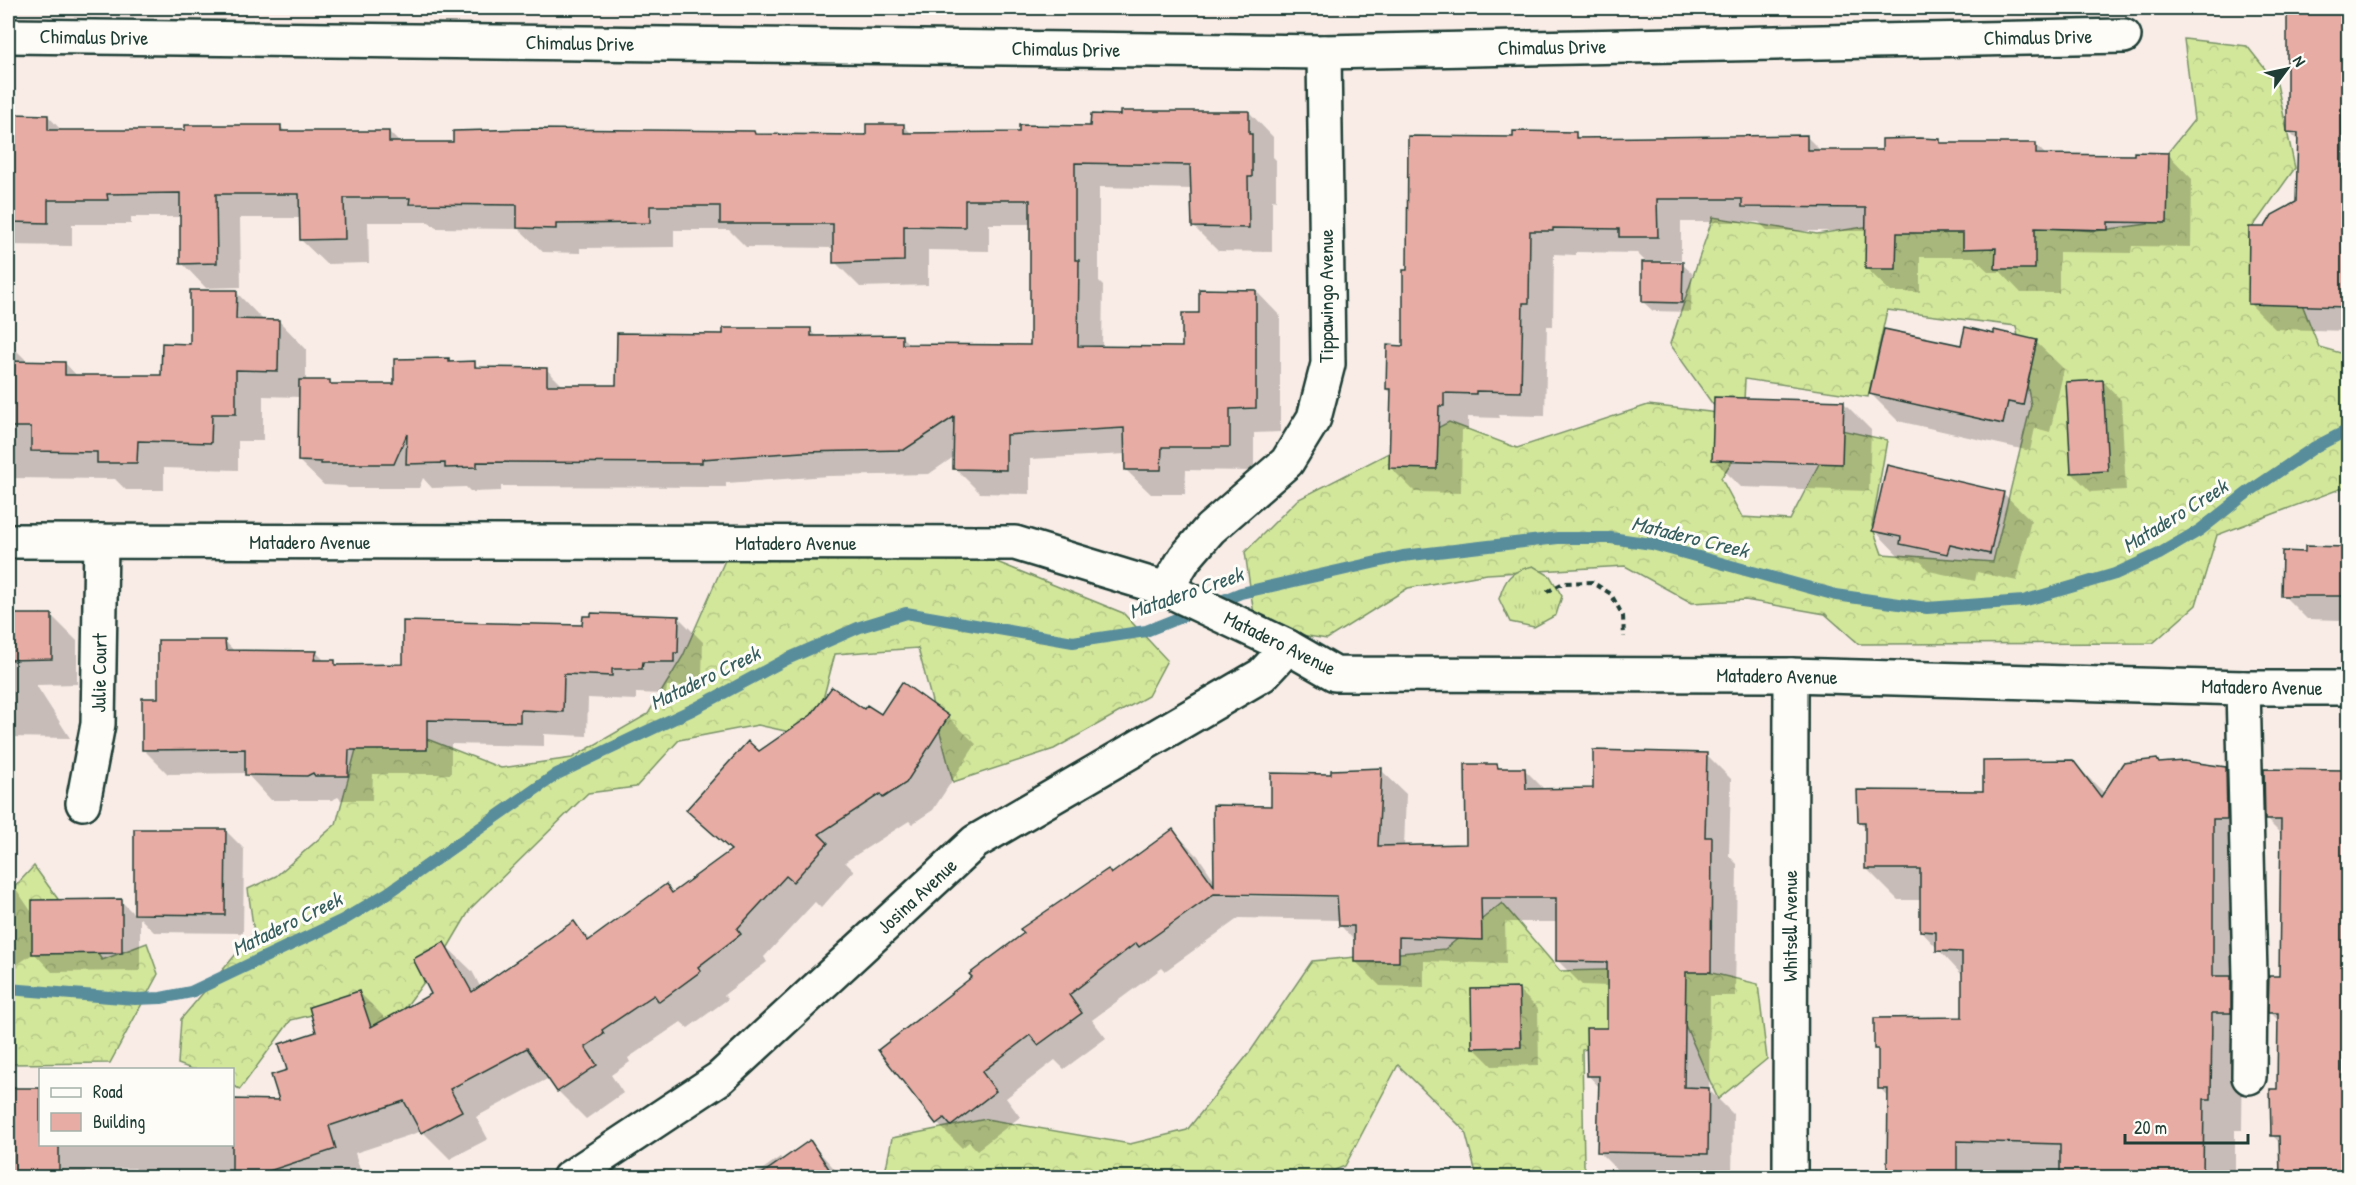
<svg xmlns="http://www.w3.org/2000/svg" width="2356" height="1185" viewBox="0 0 2356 1185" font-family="'Patrick Hand',sans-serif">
  <defs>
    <pattern id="forest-crowns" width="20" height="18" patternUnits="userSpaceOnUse" patternTransform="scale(1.5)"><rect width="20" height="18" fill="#d3e79b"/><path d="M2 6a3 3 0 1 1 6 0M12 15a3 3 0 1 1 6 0" fill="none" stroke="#b5c786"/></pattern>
    <pattern id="park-tufts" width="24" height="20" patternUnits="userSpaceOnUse" patternTransform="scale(1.5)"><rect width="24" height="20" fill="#d3e79b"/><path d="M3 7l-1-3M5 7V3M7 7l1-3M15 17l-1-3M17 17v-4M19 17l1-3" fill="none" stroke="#b5c786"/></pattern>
  </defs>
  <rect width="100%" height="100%" fill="#f9ece6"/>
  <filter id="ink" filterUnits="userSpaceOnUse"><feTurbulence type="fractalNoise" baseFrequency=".0167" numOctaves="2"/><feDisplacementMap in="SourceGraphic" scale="12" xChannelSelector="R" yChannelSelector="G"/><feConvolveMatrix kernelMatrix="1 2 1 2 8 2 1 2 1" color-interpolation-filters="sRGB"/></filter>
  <g filter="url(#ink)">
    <g fill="url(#forest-crowns)" stroke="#799268" stroke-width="1.5" fill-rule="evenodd">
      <path d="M2184,39L2247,46L2277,84L2295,168L2252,228L2290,274L2319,347L2348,355V486L2217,535L2196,605L2153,643L1859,644L1825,614L1745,600L1692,603L1625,566L1487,574L1408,588L1327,639L1256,628L1245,552L1297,500L1449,422L1517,448L1648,405L1719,413L1670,344L1713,217L1817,234L1946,215L2019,226L2095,231L2148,224L2161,161L2194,120ZM1887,310L2016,326L2031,405L1993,562L1882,554L1872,526L1887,440L1837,429L1790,520L1742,517L1721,478L1742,446L1745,379L1868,397Z"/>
      <path d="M726,558H987L1123,613L1167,660L1148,696L1054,749L953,782L918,648L835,654L813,737L758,725L679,740L636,787L588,793L471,908L441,959L377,1046L349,1006L291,1020L240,1089L233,1086L232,1070L192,1069L178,1064L181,1019L254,933L248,889L276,876L336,824L357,746L427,739L501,768L572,758L648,714L683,656Z"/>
      <path d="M34,866L102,960L147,943L158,974L110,1063L8,1064V894Z"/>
      <path d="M1502,903L1560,971L1691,968L1758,984L1767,1059L1718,1099L1685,1025L1582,1050L1584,1166L1582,1177H1477L1465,1131L1398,1065L1345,1166L1318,1177L884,1178L892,1138L986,1119L1130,1144L1187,1130L1250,1052L1312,961L1445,949Z"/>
    </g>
    <path fill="url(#park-tufts)" stroke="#799268" stroke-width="1.5" d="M1533,566L1550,576L1562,596L1556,615L1534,627L1510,622L1499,599C1505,578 1511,571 1533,566Z"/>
    <g fill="#0003" fill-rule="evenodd">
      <path d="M2342,12L2348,19V331L2275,329L2249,303L2265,228L2298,203L2299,142L2289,132Z"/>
      <path d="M1249,112L1273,137V157L1276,160V201L1272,200V252L1218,251L1194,227L1193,189L1099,187V282L1103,286L1102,347L1184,348L1200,314L1256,291L1280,316V432L1254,433V471L1186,470L1185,494H1151L1126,470V454L1030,459V494L980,493L955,468V456L929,474L828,476L726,483V487L501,486V491L471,492L466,487L432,488L423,478L419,488H348L345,486L324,485L299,461L300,397L263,396V441H238V470L164,468V490H126L115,479L8,478V351H17L29,363H65L78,377H163L236,292L264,321H279L306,349V381H329L333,385L396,386L448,360L452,364L474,363L480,369L547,370L564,387H618L725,335L810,330L818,337L901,336L911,346L1032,347L1031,224H989V251L928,250V285L860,287L835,262V248L746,247L729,230H674V247L580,248V253L543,252L519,229L436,228L429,222H368L369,263L326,264L301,240V218H240L241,287L206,288L182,263L181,217H131V224H72V246L8,245V116H48L62,131H186L281,127L287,133L389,132L400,143L756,135L868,137L903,125L912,134H1020Z"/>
      <path d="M1575,134L1580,139L1807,137L1821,151H1883L1939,141L1942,144H2035L2046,155L2135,156L2168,154L2192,179L2191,247L2132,246L2131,253L2059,252V293H2021L2001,272H1989L1973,257H1920V292H1891L1866,268L1867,231H1768L1759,222H1681V260H1660V263L1682,264L1692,273L1691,312L1653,311L1643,302L1647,263L1637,253L1576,252V255L1554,254L1553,326H1547L1545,416L1499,415L1500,418L1468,417V430H1462L1461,493L1415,492L1390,467L1392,394L1387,389L1404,347L1409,272L1515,138Z"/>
      <path d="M2036,342L2064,369L2050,432L2035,428L2030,451L1898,421L1871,394L1962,347Z"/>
      <path d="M2103,381L2121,400L2126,490L2091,492L2072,473Z"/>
      <path d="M1843,402L1871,430L1869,491L1741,487L1714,460Z"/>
      <path d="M2003,493L2031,520L2017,581L1977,572L1975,581L1929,571L1921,562L1901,558L1874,530Z"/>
      <path d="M2306,548H2348V650L2344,645L2343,622L2341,620L2307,619L2283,595L2306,553Z"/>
      <path d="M8,615H51L77,641V684L36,685L70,738L8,737Z"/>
      <path d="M678,617L703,642L702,677L698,676V686H667L666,694L636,693V700L588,698L587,736L544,734V746L451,744V774H373L372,800H341L338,797L332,800H271L246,773L168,774L143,749L159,699L225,641L235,652L317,653L326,662H335L339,666H404L584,626Z"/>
      <path d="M864,712L881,717H948L976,744L933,810L912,824L909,821L845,862L854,871L821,908L815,902L764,957L767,962L724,995L728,999L688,1028L681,1022L628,1058L630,1062L611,1075L623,1093L586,1119L558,1091L549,1078L476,1117L488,1139L450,1159L422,1131L355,1153L362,1176L359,1178H144L135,1168L86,1170V1178H8V1087L10,1090L40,1089V1144H232L281,1101L289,1071L318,1033L359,992L387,1020L433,995L444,944L472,971L481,988L574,923L591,940L666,886L674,894L732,852L688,810L759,753Z"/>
      <path d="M1706,754L1731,779L1729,856L1737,864L1735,996H1710L1709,1090L1733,1114L1732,1178L1624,1177L1599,1152L1600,1088L1588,1075L1608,1030V986L1582,985L1557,960V922H1505L1506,964L1424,961V987L1380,986L1355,961V941L1340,925V920L1239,918L1165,971L1162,968L1092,1020L1106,1038L1064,1069L1055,1060L1006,1098L1020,1117L977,1150L969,1142L962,1148L937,1123L880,1050L1173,831L1198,856L1215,881L1273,807L1333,775L1381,770L1406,794L1404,847L1467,846L1496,766L1500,769L1525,770L1545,790H1594ZM1238,893L1345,894V897L1238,896Z"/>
      <path d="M2072,761L2105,794L2157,761L2161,765L2225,768L2257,800L2243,1043L2242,1130H2235V1178L1988,1172V1178H1890V1099L1880,1088L1879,1052L1876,1048L1964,1019V977L1921,931L1922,900H1898L1866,868V828L1859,821L1985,792Z"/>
      <path d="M2265,771L2348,772V1178H2281V1144L2272,1135L2279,1090L2280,1022L2270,1012L2280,977L2282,835L2266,819Z"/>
      <path d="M136,830H225L244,849L243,933L154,932L140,918V971L52,972L34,953L8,971V877L33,914L121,901L135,915Z"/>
      <path d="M1519,990L1538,1009L1539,1065L1492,1066L1473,1047Z"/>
      <path d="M810,1142L843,1178H750L780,1157L783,1161Z"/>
      <path d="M1430,1173L1469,1174L1472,1178H1430Z"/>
    </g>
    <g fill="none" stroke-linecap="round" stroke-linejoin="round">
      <path stroke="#598d9b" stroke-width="12" d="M8,989L135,999L161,998L191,992L343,920L388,893L557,774L694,709L787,659L860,627L906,613L1073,642L1146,631L1241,593L1403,556L1558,538H1611L1652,544L1836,595L1927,608L2023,601L2115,574L2159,554L2200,530L2247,493L2315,447L2348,430"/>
    </g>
    <g fill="#e7aca4" stroke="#1f3d34" stroke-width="1.5">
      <path d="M2287,10L2342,11V182H2349L2347,307L2248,304L2249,227H2265L2272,215L2296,202L2298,133L2287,132Z"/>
      <path d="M1120,111H1249V134H1252V177H1248L1249,228L1192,227L1190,165L1075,163V260H1079L1078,346L1182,347V313H1199V289L1256,290V408L1230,409V447H1162L1161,470H1125L1124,428L1006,435V470L953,469L954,417L904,450L802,452L702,459V463L477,462V467L445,468V463L406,464L407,434L394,464H321V462L298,461L299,380H330V384H394V359L449,358V362L475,361V367L547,368V385H616L617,333L723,334V328H811V336L902,335V344L1030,345V200H965V227L904,226V261L833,263V224H720V206H650V223L556,224V229L517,228V205L409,204L410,198H344L345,239L300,240L299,194H216L217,263L180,264V193L107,194L108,200H48V223L11,222L12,205H8V134H13V114L48,115V130H185V125H281V131H389V142H453V131L531,129L754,131L755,134L866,135V124H904V133L1019,132V125L1090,126L1091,114L1120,115Z"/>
      <path d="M1513,131L1576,132V138L1807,135V150H1882V139L1920,138L1940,139V143H2036V154L2134,155V152L2169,153L2167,223L2108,222V230L2035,228V269H1995L1996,248L1963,249V233H1897L1896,269H1865L1866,208L1742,207V199H1657L1658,237H1619V229L1553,228V231H1530L1529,303H1523L1521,392L1476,391V394L1444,393V406H1439L1437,469L1389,468L1391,389H1386L1387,345L1403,346V270H1407L1408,136L1513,137Z"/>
      <path d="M1642,262H1683L1682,303L1642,302Z"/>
      <path d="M190,290H237L236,319L279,320L278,371L236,370V414H212L211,443L138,441L137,463H97V452L31,451V427H8V361L65,362V375H161L162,343L190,344Z"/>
      <path d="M1965,327L1994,334V330L2037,340L2023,405L2008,402L2003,424L1869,394L1884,329L1961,345Z"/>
      <path d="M2103,380L2108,471L2071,473L2066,382Z"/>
      <path d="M1714,397L1844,401L1842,464L1712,460Z"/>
      <path d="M1887,465L2004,492L1990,554L1950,545L1947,554L1900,544L1901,537L1872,531Z"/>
      <path d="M2305,546L2347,547L2349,596H2281L2282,551L2305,552Z"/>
      <path d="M591,613L679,616L678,653H674V662H643L642,669H612V676L564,674L563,712L520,710V722L427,720V750H349L348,776H315L313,773L307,776L245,775V749L142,750V698H158V640H225L226,650L317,651L314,660H335V665L403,664V621L582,625L583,616H591Z"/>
      <path d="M8,614H52V659L8,660Z"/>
      <path d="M902,682L949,716L906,783L883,798L880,794L819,834L828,843L793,882L786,876L737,929L741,934L698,967L701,971L659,1002L654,995L602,1030L604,1034L585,1047L597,1065L557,1092L527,1048L450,1089L462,1111L421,1133L404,1101L329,1126L336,1149L266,1172H232V1099L279,1100L271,1075L287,1070L279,1044L316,1032L309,1007L359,991L371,1027L431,994L413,959L444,942L472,992L574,921L588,941L666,884L672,893L731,850L686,810L748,741L759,751L811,715L832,687L864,709L867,705L881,714Z"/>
      <path d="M1593,750L1707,753L1705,837H1712L1711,972H1686L1684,1087L1709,1088L1708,1154L1597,1152L1599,1076H1587L1586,1028H1607V962L1556,961V898H1481L1482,940L1399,937V962H1354V926H1339L1337,896L1214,894L1139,947L1136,943L1069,995L1082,1013L1038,1045L1030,1035L982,1072L996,1091L951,1126L944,1118L936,1124L878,1050L972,977L969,974L1024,933L1020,929L1108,869L1111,874L1173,829L1214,886L1213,805L1271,806V773L1331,774V770L1382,768L1378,846L1466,844L1465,764H1497L1498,768H1525L1526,789L1593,788Z"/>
      <path d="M2157,759L2159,763L2184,761L2226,767L2227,819H2213V976H2231V1013H2212L2211,1099H2204L2203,1178H2060V1144L1957,1141V1173H1950V1178H1915V1174L1887,1173L1888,1089H1878V1049H1874V1018L1962,1017V952L1936,951V932L1920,931V869H1865V822H1858L1857,790L1983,791V761L2073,760L2101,797L2123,763Z"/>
      <path d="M2264,769L2346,770L2342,1089H2346V1137H2342V1178H2280L2279,1136H2271L2270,1089H2277L2278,1013H2268L2269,976H2279L2281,820H2265Z"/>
      <path d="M134,829H226L225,915L134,914Z"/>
      <path d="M122,899V953L32,954V900Z"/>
      <path d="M1519,988L1521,1047L1472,1048L1471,989Z"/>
      <path d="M8,1088H40V1144H59V1178H8Z"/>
      <path d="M810,1140L835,1178H756Z"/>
    </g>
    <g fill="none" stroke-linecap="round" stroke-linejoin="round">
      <defs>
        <g id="minor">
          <path d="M8,36L1324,52L2124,36"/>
          <path d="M8,541L1015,543L1166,589L1288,647L1335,674L1791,675L2243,688H2348"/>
          <path d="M1166,589L1185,558L1210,529L1287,462L1314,418L1328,364L1324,52"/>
          <path d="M2243,688L2250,976L2249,1077"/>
          <path d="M83,803L98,724L101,541"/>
          <path d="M569,1178L720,1078L975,842L1262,675L1288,647"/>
          <path d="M1790,1178L1791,675"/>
        </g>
      </defs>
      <use href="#minor" stroke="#1f3d34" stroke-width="38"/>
      <path stroke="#1f3d34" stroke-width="4" stroke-dasharray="6 4.5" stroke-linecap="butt" d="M1547,592L1563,583L1592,582L1611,594L1623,616L1624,637"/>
      <use href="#minor" stroke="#fdfcf7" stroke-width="33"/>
    </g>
  </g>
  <g text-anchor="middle" stroke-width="6" stroke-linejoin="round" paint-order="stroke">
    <g font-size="20" fill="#1f3d34" stroke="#fdfcf7">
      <text transform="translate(94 37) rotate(1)" y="7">Chimalus Drive</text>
      <text transform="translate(2038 37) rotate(-1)" y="7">Chimalus Drive</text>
      <text transform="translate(580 43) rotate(1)" y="7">Chimalus Drive</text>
      <text transform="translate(1552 47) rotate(-1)" y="7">Chimalus Drive</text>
      <text transform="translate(1066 49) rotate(1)" y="7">Chimalus Drive</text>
      <text transform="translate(1326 296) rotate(-90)" y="7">Tippawingo Avenue</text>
      <text x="310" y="549">Matadero Avenue</text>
      <text x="796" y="550">Matadero Avenue</text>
      <text transform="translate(1280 643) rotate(26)" y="7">Matadero Avenue</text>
      <text transform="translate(99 673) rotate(-89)" y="7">Julie Court</text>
      <text transform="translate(1777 676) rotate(1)" y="7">Matadero Avenue</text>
      <text transform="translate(2262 687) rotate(1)" y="7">Matadero Avenue</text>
      <text transform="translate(917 896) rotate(-43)" y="7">Josina Avenue</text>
      <text transform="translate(1790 926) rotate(-90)" y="7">Whitsell Avenue</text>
    </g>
    <g font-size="21" font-style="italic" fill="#375e5f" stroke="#fdfcf7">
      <text transform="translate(2175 516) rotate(-32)" y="7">Matadero Creek</text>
      <text transform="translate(1690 537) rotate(14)" y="7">Matadero Creek</text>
      <text transform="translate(1186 593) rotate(-19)" y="7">Matadero Creek</text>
      <text transform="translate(705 678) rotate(-26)" y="7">Matadero Creek</text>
      <text transform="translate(287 924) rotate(-26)" y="7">Matadero Creek</text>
    </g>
  </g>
  <rect width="2356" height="1185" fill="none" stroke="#fdfcf7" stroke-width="30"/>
  <rect x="15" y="15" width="2326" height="1155" fill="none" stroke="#1f3d34" stroke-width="2" filter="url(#ink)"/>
  <rect x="39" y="1068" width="195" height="78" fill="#fdfcf7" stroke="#a4b0a9" stroke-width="1.5"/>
  <rect x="51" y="1088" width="30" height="9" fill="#fdfcf7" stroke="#a4b0a9" stroke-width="1.5"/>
  <text x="93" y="1098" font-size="18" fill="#1f3d34">Road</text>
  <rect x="51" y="1113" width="30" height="18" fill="#e7aca4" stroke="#a4b0a9" stroke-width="1.5"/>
  <text x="93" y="1128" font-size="18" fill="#1f3d34">Building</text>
  <g transform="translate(2287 69) rotate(57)" stroke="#fdfcf7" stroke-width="4.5" paint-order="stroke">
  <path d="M0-4.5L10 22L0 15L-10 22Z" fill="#1f3d34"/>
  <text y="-9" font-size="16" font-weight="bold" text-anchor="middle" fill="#1f3d34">N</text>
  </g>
  <path d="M2125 1134v9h123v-9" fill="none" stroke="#1f3d34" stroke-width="3"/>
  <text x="2134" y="1134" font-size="18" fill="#1f3d34" stroke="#fdfcf7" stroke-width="4.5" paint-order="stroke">20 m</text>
</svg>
